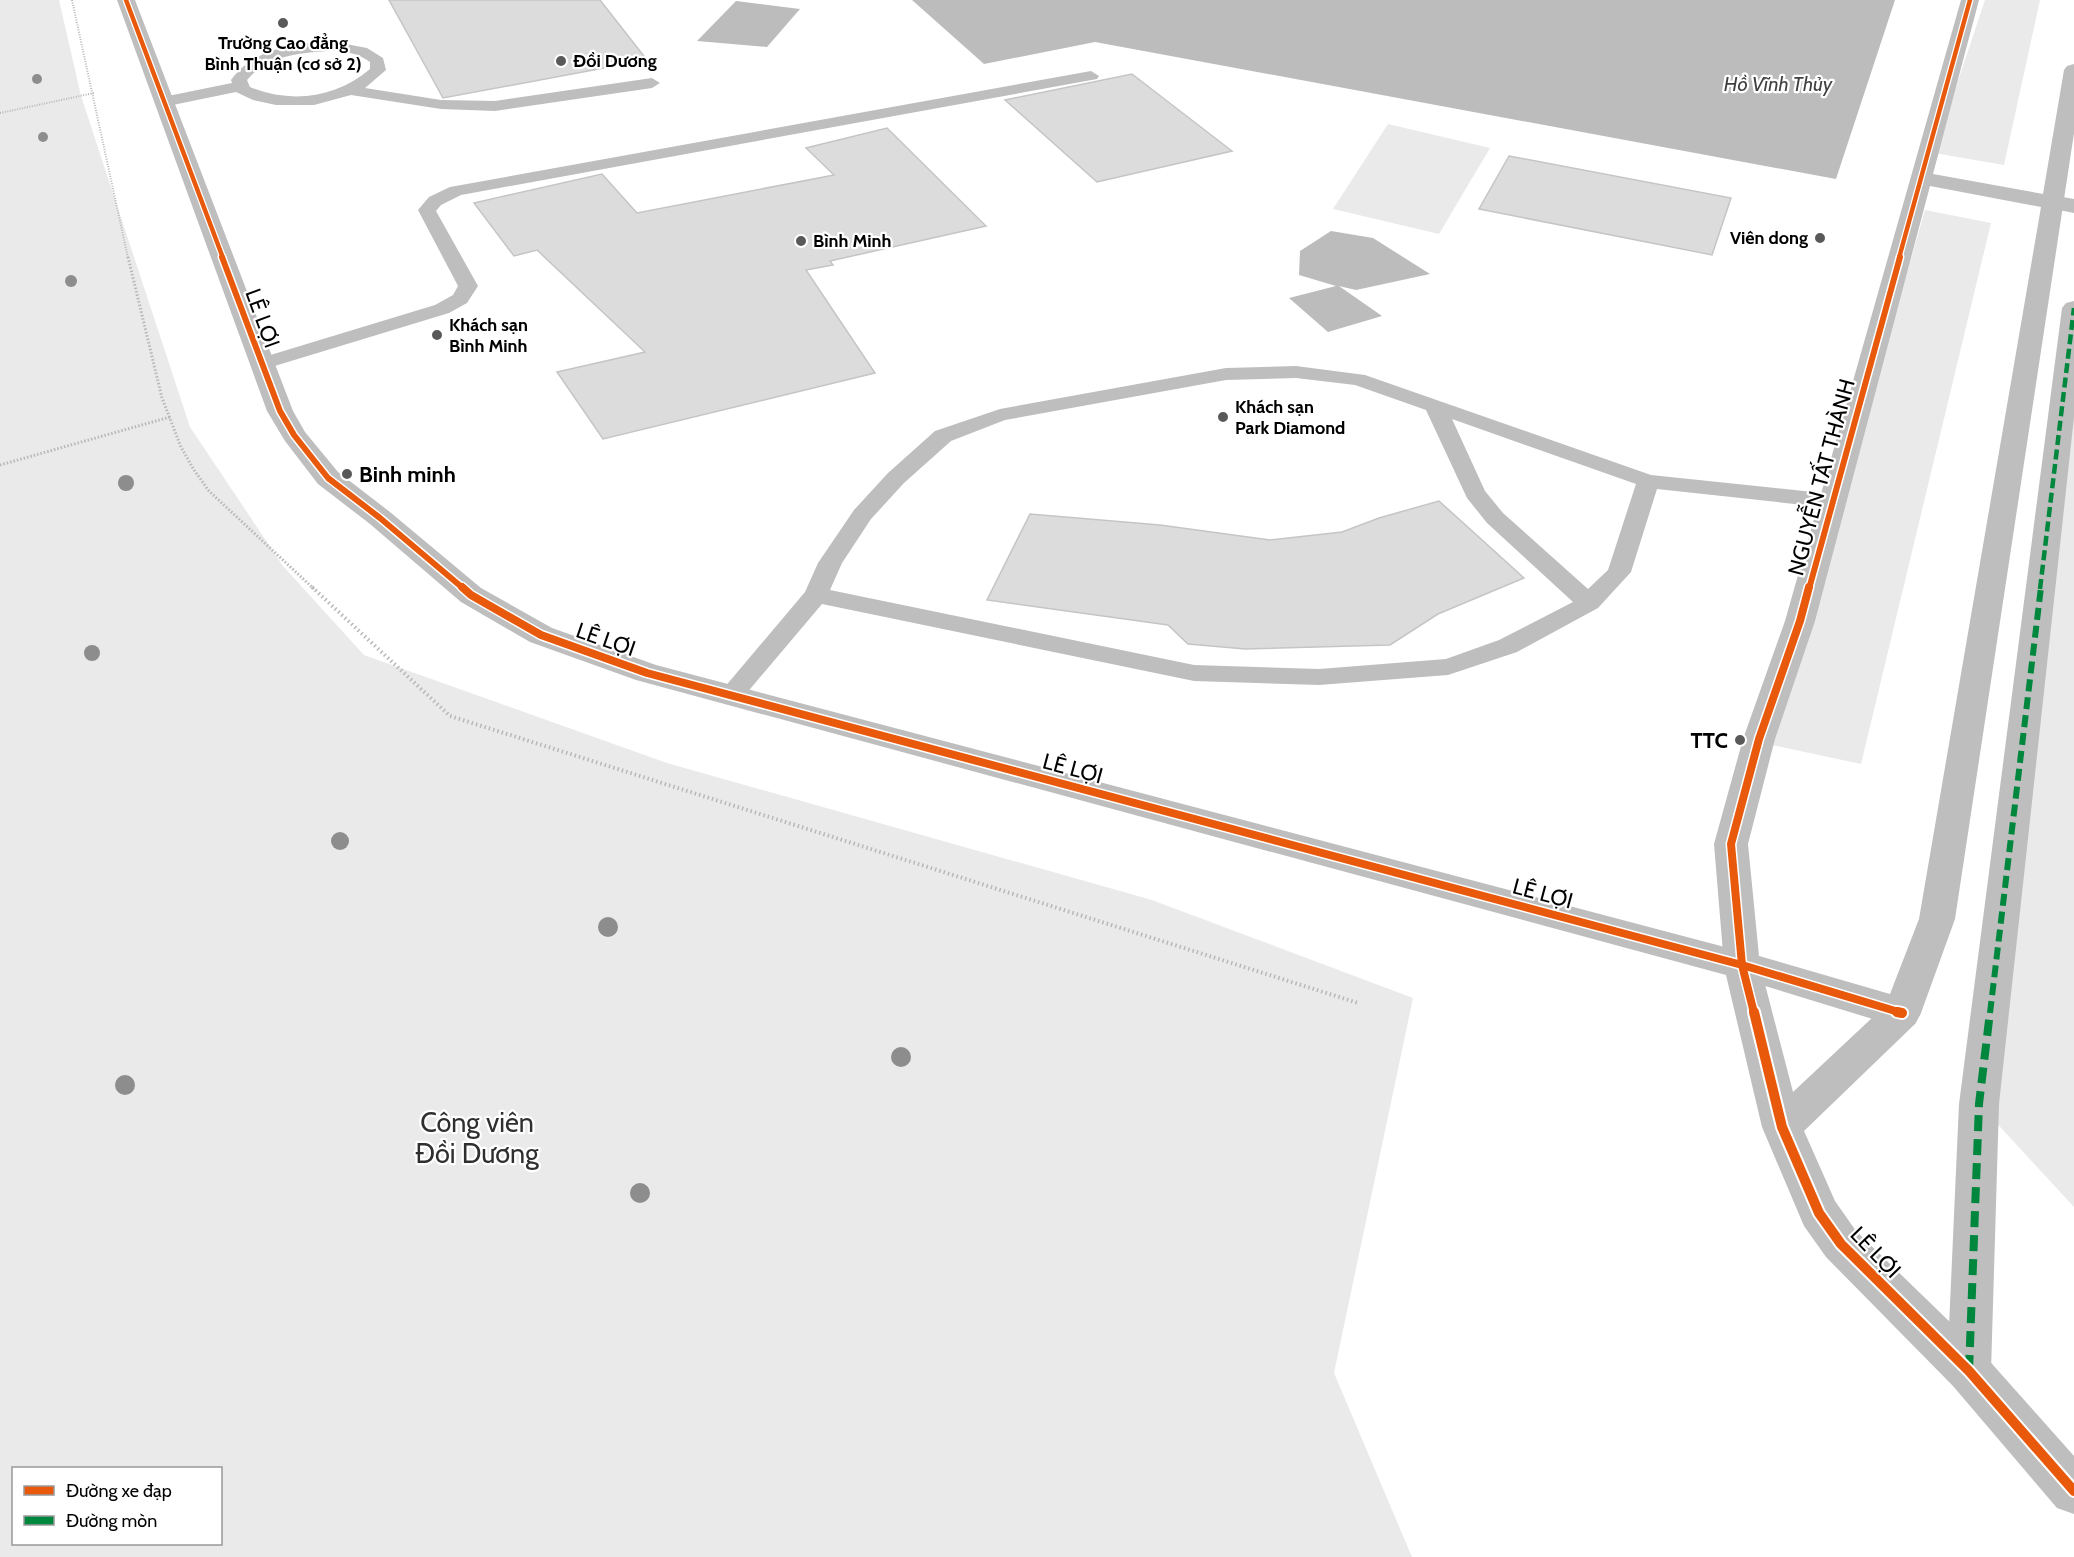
<svg xmlns="http://www.w3.org/2000/svg" width="2074" height="1557" viewBox="0 0 2074 1557" font-family="Cabin,sans-serif">
  <rect width="100%" height="100%" fill="#fff"/>
  <g fill="#eaeaea" fill-rule="evenodd">
    <path d="M0,0H59L81,96L190,427L283,566L364,655L667,763L1152,900L1413,998L1334,1373L1412,1557H0ZM14,1468H220V1544H14Z"/>
    <path d="M1985,0H2040L2004,165L1934,153Z"/>
    <path d="M1388,124L1490,148L1439,234L1333,209Z"/>
    <path d="M1925,210L1991,223L1861,764L1772,745Z"/>
    <path d="M2074,304V1207L1979,1104Z"/>
  </g>
  <g fill="#bcbcbc">
    <path d="M912,0H1895L1836,179L1095,42L984,64Z"/>
    <path d="M736,1L800,9L767,47L697,41Z"/>
    <path d="M1331,231L1373,238L1430,274L1356,290L1339,286L1382,316L1328,332L1289,298L1336,286L1299,275L1300,251Z"/>
  </g>
  <g fill="#dcdcdc" stroke="#c5c5c5" stroke-width="1.5">
    <path d="M389,0H600L647,60L443,98Z"/>
    <path d="M1132,74L1232,151L1097,182L1005,100Z"/>
    <path d="M887,128L986,226L830,261L833,265L806,270L875,373L603,439L557,372L645,352L537,250L514,256L474,203L602,174L637,213L834,175L806,148Z"/>
    <path d="M1509,156L1731,198L1712,255L1479,209Z"/>
    <path d="M1439,501L1524,578L1438,614L1390,645L1245,649L1188,644L1168,625L987,600L1030,514L1160,525L1270,540L1342,532L1379,518Z"/>
  </g>
  <g fill="none" stroke-linecap="round" stroke-linejoin="round">
    <g stroke="#b8b8b8" stroke-width="2" stroke-dasharray="1 1.5" stroke-linecap="butt">
      <path d="M72,0L128,258"/>
      <path d="M0,113L94,93"/>
    </g>
    <g stroke="#b8b8b8" stroke-width="3" stroke-dasharray="1.5 2" stroke-linecap="butt">
      <path d="M128,257L162,398L181,447L194,470L209,491L314,589"/>
      <path d="M0,465L170,417"/>
    </g>
    <path stroke="#b8b8b8" stroke-width="4" stroke-dasharray="1.5 3" stroke-linecap="butt" d="M312,587L450,716L1358,1003"/>
    <g fill="#bebebe" fill-rule="evenodd">
      <path d="M330,41L367,48L383,58L386,70L365,88L441,100L495,101L652,78L660,83L652,88L495,111L441,109L351,95L314,105H276L253,100L236,92L163,107L155,102L163,97L232,83L231,80C254,48 293,44 330,41ZM330,51C345,51 358,53 370,62V69C336,98 291,104 250,87L247,80C267,55 300,53 330,51Z"/>
      <path d="M1091,71L1099,76L1097,79L461,195L441,205L436,211L478,286L467,303L449,313L268,368H254L251,364L254,360L435,305L453,295L458,286L418,210L429,197L450,187Z"/>
      <path d="M1296,366L1365,375L1651,475L1832,494L1840,496L1843,501L1840,506L1832,508L1657,489L1631,572L1598,608L1517,652L1448,675L1319,685L1194,681L822,604L740,701L731,704L722,701L718,695L805,592L818,563L854,510L888,473L935,431L1000,409L1226,368ZM1296,378L1355,385L1426,410L1467,498L1487,523L1573,602L1499,640L1446,659L1319,669L1194,665L830,590L842,563L871,519L904,483L951,441L1005,420L1226,380ZM1452,419L1636,484L1608,570L1588,589L1503,513L1485,491Z"/>
    </g>
    <path fill="#bebebe" fill-rule="evenodd" d="M2074,301V417L1999,1104L1991,1371L1985,1386L1969,1392L1953,1386L1947,1371L1959,1104L2062,308L2066,303Z"/>
    <g fill="#bebebe" fill-rule="evenodd">
      <path d="M117,0H135L293,411L305,432L338,472L390,512L481,588L552,628L656,665L1755,955L1760,965L1793,1092L1889,1002L1902,998L1915,1002L1921,1013L1915,1024L1804,1131L1835,1201L1856,1231L1985,1356L2074,1456V1514L2057,1508L1953,1386L1826,1257L1804,1226L1762,1127L1726,975L636,680L530,642L461,602L370,524L318,484L285,441L267,411Z"/>
      <path d="M2052,195L2074,199V213L2044,207L2041,202L2044,197Z"/>
    </g>
    <path fill="#bebebe" fill-rule="evenodd" d="M1961,0H1979L1933,174L2043,194L2064,70L2067,66L2074,64V133L1955,919L1921,1013L1915,1024L1902,1028L1729,975L1724,965L1714,844L1743,739L1785,621ZM1930,186L2041,207L1919,919L1890,994L1759,956L1748,844L1775,739L1815,621Z"/>
    <path stroke="#00873e" stroke-width="4.5" stroke-dasharray="10 4.5" stroke-linecap="butt" d="M2040,589L2074,308"/>
    <path stroke="#00873e" stroke-width="6" stroke-dasharray="12 6" stroke-linecap="butt" d="M1990,1013L2041,587"/>
    <path stroke="#00873e" stroke-width="8" stroke-dasharray="16 8" stroke-linecap="butt" d="M1969,1371L1979,1104L1990,1012"/>
    <defs>
      <g id="cycleway-far3">
        <path d="M126,0L223,258"/>
        <path d="M1899,258L1970,0"/>
      </g>
      <g id="cycleway-far2">
        <path d="M222,257L280,411L294,435L328,478L380,518L464,589"/>
        <path d="M1809,589L1900,257"/>
      </g>
      <g id="cycleway-far1">
        <path d="M462,587L471,595L541,635L647,673L1742,965L1902,1013"/>
        <path d="M1754,1013L1742,965L1731,844L1759,739L1800,621L1809,587"/>
      </g>
      <g id="cycleway">
        <path d="M1754,1012L1782,1127L1819,1213L1841,1244L1969,1371L2074,1491"/>
        <path d="M1897,1012L1902,1013"/>
      </g>
    </defs>
    <use href="#cycleway-far3" stroke="#fff" stroke-width="7"/>
    <use href="#cycleway-far2" stroke="#fff" stroke-width="9"/>
    <use href="#cycleway-far1" stroke="#fff" stroke-width="11"/>
    <use href="#cycleway" stroke="#fff" stroke-width="14"/>
    <use href="#cycleway-far3" stroke="#e8590c" stroke-width="4.5"/>
    <use href="#cycleway-far2" stroke="#e8590c" stroke-width="6"/>
    <use href="#cycleway-far1" stroke="#e8590c" stroke-width="8"/>
    <use href="#cycleway" stroke="#e8590c" stroke-width="10"/>
  </g>
  <g fill="#8d8d8d">
    <circle cx="37" cy="79" r="5"/>
    <circle cx="43" cy="137" r="5"/>
    <circle cx="71" cy="281" r="6"/>
    <circle cx="126" cy="483" r="8"/>
    <circle cx="92" cy="653" r="8"/>
    <circle cx="340" cy="841" r="9"/>
    <circle cx="608" cy="927" r="10"/>
    <circle cx="901" cy="1057" r="10"/>
    <circle cx="125" cy="1085" r="10"/>
    <circle cx="640" cy="1193" r="10"/>
  </g>
  <g fill="#595959" stroke="#fff" stroke-width="2">
    <circle cx="283" cy="23" r="6"/>
    <circle cx="561" cy="61" r="6"/>
    <circle cx="1820" cy="238" r="6"/>
    <circle cx="801" cy="241" r="6"/>
    <circle cx="437" cy="335" r="6"/>
    <circle cx="1223" cy="417" r="6"/>
    <circle cx="347" cy="474" r="6"/>
    <circle cx="1740" cy="740" r="6"/>
  </g>
  <g text-anchor="middle" stroke-width="4.5" stroke-linejoin="round" paint-order="stroke">
    <g font-size="18" font-weight="bold" fill="#000" stroke="#fff" text-anchor="start">
      <text x="283" y="49" text-anchor="middle">Trường Cao đẳng<tspan x="283" dy="21">Bình Thuận (cơ sở 2)</tspan></text>
      <text x="573" y="67">Đồi Dương</text>
      <text x="1808" y="244" text-anchor="end">Viên dong</text>
      <text x="813" y="247">Bình Minh</text>
      <text x="449" y="331">Khách sạn<tspan x="449" dy="21">Bình Minh</tspan></text>
      <text x="1235" y="413">Khách sạn<tspan x="1235" dy="21">Park Diamond</tspan></text>
    </g>
    <g font-size="20" font-style="italic" fill="#404040" stroke="#fff">
      <text x="1778" y="91">Hồ Vĩnh Thủy</text>
    </g>
    <g font-size="22" fill="#000" stroke="#fff">
      <text transform="translate(263 318) rotate(70)" y="8">LÊ LỢI</text>
      <text transform="translate(1821 477) rotate(-75)" y="8">NGUYỄN TẤT THÀNH</text>
      <text transform="translate(606 639) rotate(19)" y="8">LÊ LỢI</text>
      <text transform="translate(1073 768) rotate(15)" y="8">LÊ LỢI</text>
      <text transform="translate(1543 893) rotate(15)" y="8">LÊ LỢI</text>
      <text transform="translate(1876 1252) rotate(46)" y="8">LÊ LỢI</text>
    </g>
    <g font-size="22" font-weight="bold" fill="#000" stroke="#fff" text-anchor="start">
      <text x="359" y="482">Binh minh</text>
      <text x="1728" y="748" text-anchor="end">TTC</text>
    </g>
    <g font-size="27" fill="#2f2f2f" stroke="#fff">
      <text x="477" y="1132">Công viên<tspan x="477" dy="31">Đồi Dương</tspan></text>
    </g>
  </g>
  <rect x="12" y="1467" width="210" height="78" fill="#ffffff" stroke="#999999" stroke-width="1.5"/>
  <rect x="24" y="1486" width="30" height="9" fill="#e8590c" stroke="#999999" stroke-width="1.5"/>
  <text x="66" y="1497" font-size="18" fill="#000000">Đường xe đạp</text>
  <rect x="24" y="1516" width="30" height="9" fill="#00873e" stroke="#999999" stroke-width="1.5"/>
  <text x="66" y="1527" font-size="18" fill="#000000">Đường mòn</text>
</svg>
